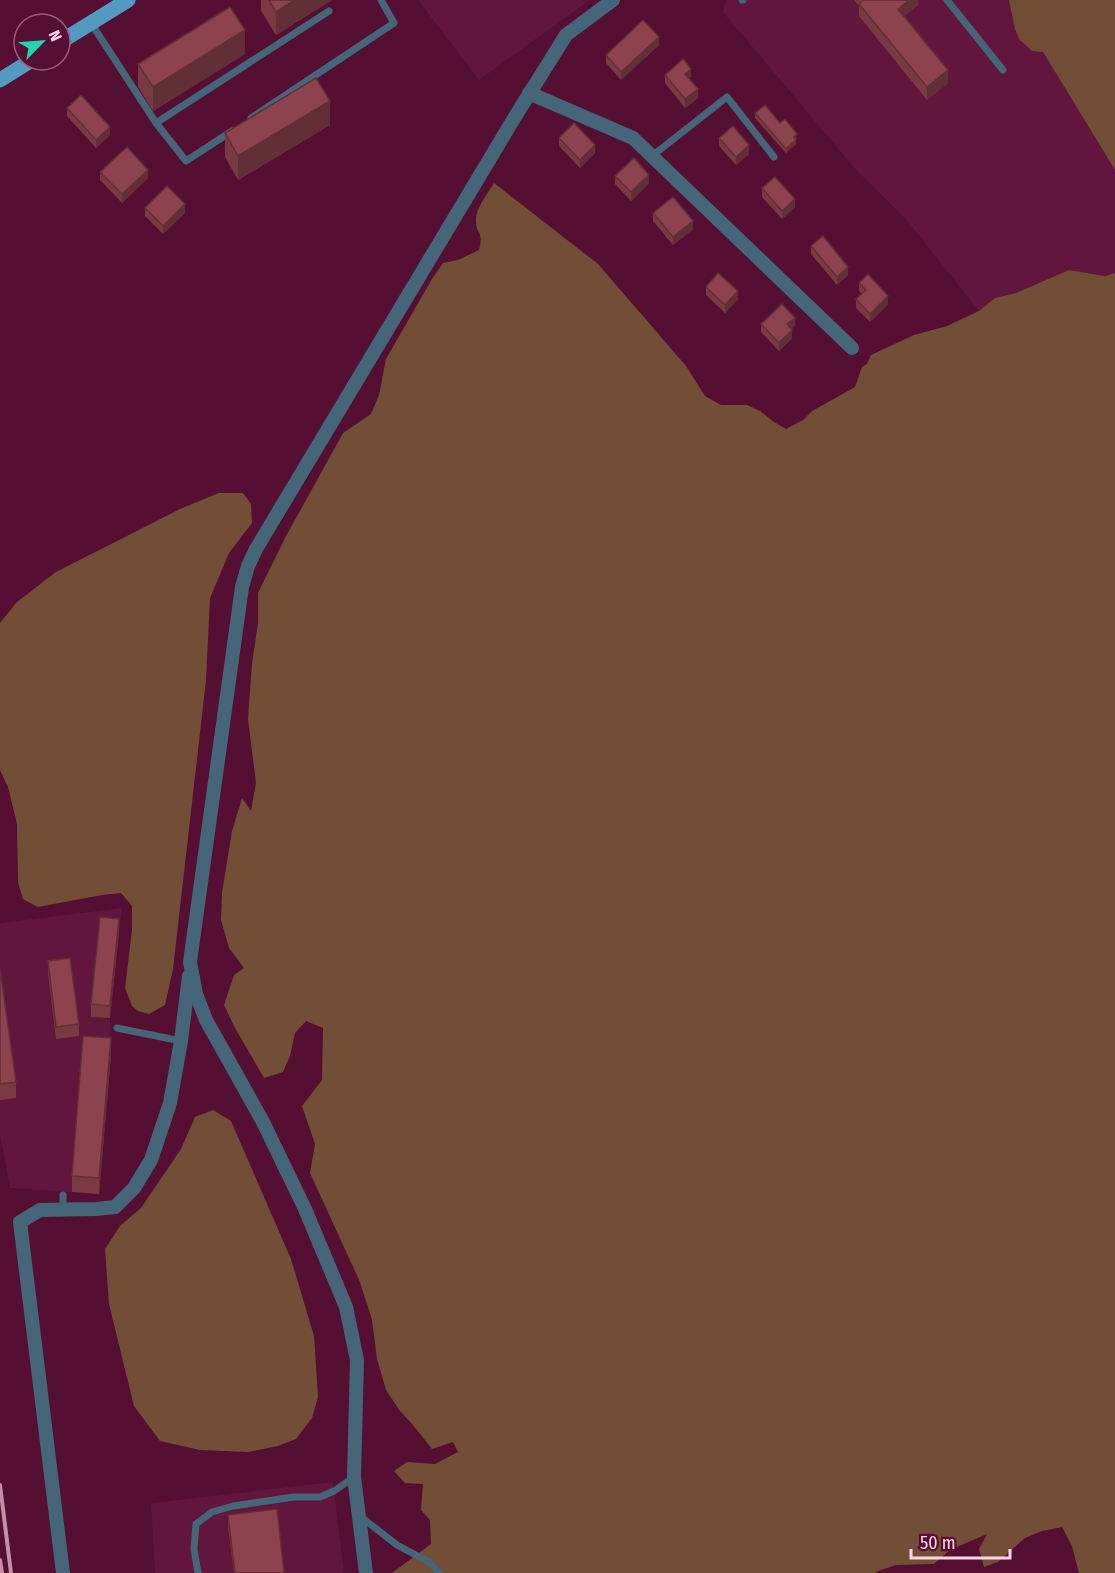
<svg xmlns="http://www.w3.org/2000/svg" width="1115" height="1573" viewBox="0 0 1115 1573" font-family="'Fira Sans Condensed',sans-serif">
  <rect width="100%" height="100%" fill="#540f33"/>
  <g fill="#62153d">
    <path d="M418,0H590L479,80Z"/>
    <path d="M726,0H1011L1115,170V273L1105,276L1069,270L1016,293L995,298L979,311L905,218L857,171L723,12Z"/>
    <path d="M122,908L110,1018L111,1055L99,1194L10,1188L0,1134V923Z"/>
    <path d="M333,1482L344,1573H155L151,1503Z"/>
  </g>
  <g fill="#734e37">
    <path d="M1009,0H1115V170L1043,52L1032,51L1019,39L1015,29Z"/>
    <path d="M494,183L598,264L686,366L705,396L721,405H747L760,411L774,422L786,429L803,420L812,411L855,387L862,367L867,364L871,355L914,335L947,326L979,311L995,298L1016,293L1069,270L1105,276L1115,273V1573H1079L1072,1546L1062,1527L1042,1531L1025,1538L998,1562L984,1567L979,1549L987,1534L950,1550L934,1564L896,1565L878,1571L875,1573H392L431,1544L430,1520L421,1510L423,1484L405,1483L394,1471L407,1462L435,1464L458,1452L453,1442L432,1449L413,1425L400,1411L386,1390L377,1359L372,1320L360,1282L310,1173L315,1144L302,1106L322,1080L323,1028L306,1021L295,1033L290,1056L283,1072L264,1078L235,1028L224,1005L234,975L244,968L229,948L221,920L222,893L232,831L242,798L251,811L256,783L248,719L252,664L258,623V593L285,538L343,433L371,414L379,395L386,359L432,279L443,263L458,260L479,250C484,232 477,236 476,222C475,208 487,195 494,183Z"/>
    <path d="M219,493H243L251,504L252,523L229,553L210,598L206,680L173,969L165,1005L149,1014L138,1011L132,1006L125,988L132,930V906L121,893L102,895L38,907L23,899L18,882L17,824L8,787L0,770V623L17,602L56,572L180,509Z"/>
    <path d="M213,1110L231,1121L291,1259L314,1336L318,1397L312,1418L296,1439L278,1446L248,1452L200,1450L160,1441L134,1406L109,1304L105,1249L120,1226L141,1208L181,1149L195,1117Z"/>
  </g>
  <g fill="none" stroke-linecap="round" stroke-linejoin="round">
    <g stroke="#456678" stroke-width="7">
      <path d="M742,0H743"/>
      <path d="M947,0L1003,70"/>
      <path d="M91,23L156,123L186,161L232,131"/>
      <path d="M251,118L394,23L381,0"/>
      <path d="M156,123L329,11"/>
      <path d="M652,156L727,97L774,157"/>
      <path d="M117,1028L181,1041"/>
      <path d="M63,1210V1195"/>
      <path d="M361,1517L397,1545L429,1562L439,1573"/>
      <path d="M198,1573L194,1549L196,1524L212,1512L233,1506L294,1497H320L334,1491L354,1477"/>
    </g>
    <g stroke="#456678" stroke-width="14">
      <path d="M529,93L633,138L852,348"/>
      <path d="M63,1573L20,1222L40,1210L96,1209L115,1207L134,1188L151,1160L170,1103L181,1041L189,976"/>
      <path d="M366,1573L354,1477L357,1360L346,1307L305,1209L263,1122L206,1020L196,994L190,962L242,587L248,566L256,549L513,120L566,35L613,0"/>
    </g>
    <g stroke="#539ac0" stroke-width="15">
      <path d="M60,42L128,0"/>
      <path d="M0,80L32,60"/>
    </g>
    <g stroke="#c38ea6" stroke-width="4">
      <path d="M0,1485L11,1573"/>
      <path d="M0,1560L2,1573"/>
    </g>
  </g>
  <g fill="#793a42">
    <path d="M261,0H332L276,35L261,11Z"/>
    <path d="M854,0H918V5L904,16L948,83L927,100L859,16V6Z"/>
    <path d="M659,45L621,80L606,63V55Z"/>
    <path d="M245,54L153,111L138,87V64Z"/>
    <path d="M665,75L691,77L689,79L698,98L685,108L665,83Z"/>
    <path d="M67,108L110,135L96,148L67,116Z"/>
    <path d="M755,113L780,123L797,138L796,139V144L786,153L755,118Z"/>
    <path d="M330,125L238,180L225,157V133Z"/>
    <path d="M559,138L595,153L580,168L559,146Z"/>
    <path d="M719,138L749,154L736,165L719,146Z"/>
    <path d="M100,172L148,178L122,203L100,180Z"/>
    <path d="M615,176L649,183L631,201L615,184Z"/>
    <path d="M762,188L795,207L782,219L762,197Z"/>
    <path d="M145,208L185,213L163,234L145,216Z"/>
    <path d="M653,213L693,229L673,245L653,221Z"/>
    <path d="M811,246L848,275L837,285L811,254Z"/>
    <path d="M859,283L888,304L870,322L856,308V299L862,294L859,291Z"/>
    <path d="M706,287L738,299L725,313L706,295Z"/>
    <path d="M761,324L795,326L791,329L792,338L779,351L761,332Z"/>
    <path d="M119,931L110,1018L91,1017V1004Z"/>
    <path d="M48,961L79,1024V1036L56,1039L48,973Z"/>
    <path d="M0,969L16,1082V1098L0,1100Z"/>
    <path d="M111,1055L99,1194L72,1192V1176Z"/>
    <path d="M228,1515L284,1573H234L228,1527Z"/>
  </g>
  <g fill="#632f36">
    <path d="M294,0H332L276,35V12Z"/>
    <path d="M909,0H918V5L898,21V9Z"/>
    <path d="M245,30V54L153,111V87Z"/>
    <path d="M659,37V45L621,80V72Z"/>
    <path d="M691,69V77L685,82V74Z"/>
    <path d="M948,70V83L927,100V87Z"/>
    <path d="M698,89V98L685,108V99Z"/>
    <path d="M330,101V125L238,180V156Z"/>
    <path d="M110,127V135L96,148V140Z"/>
    <path d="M796,140V144L786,153V149Z"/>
    <path d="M595,145V153L580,168V160Z"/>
    <path d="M749,145V154L736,165V157Z"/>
    <path d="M148,170V178L122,203V194Z"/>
    <path d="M649,175V183L631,201V192Z"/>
    <path d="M795,199V207L782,219V211Z"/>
    <path d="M185,204V213L163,234V226Z"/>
    <path d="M693,221V229L673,245V237Z"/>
    <path d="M848,267V275L837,285V277Z"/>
    <path d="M738,291V299L725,313V305Z"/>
    <path d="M888,296V304L870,322V314Z"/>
    <path d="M795,318V326L787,333V324Z"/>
    <path d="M792,330V338L779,351V343Z"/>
    <path d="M119,919V931L110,1018V1006Z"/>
    <path d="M111,1038V1055L99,1194V1178Z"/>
  </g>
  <g fill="#8d434d" stroke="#632f36" stroke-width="1.5">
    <path d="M269,0H294L276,12Z"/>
    <path d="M864,0H909L898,9L948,70L927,87L859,4Z"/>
    <path d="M230,7L245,30L153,87L138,64Z"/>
    <path d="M643,20L659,37L621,72L606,55Z"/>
    <path d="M683,59L691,69L685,74L698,89L685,99L665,75Z"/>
    <path d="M316,78L330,101L238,156L225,133Z"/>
    <path d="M81,95L110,127L96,140L67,108Z"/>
    <path d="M765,105L780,123L785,119L797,134L794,137L796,140L786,149L755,113Z"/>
    <path d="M574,123L595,145L580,160L559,138Z"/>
    <path d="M733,126L749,145L736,157L719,138Z"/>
    <path d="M127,147L148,170L122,194L100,172Z"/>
    <path d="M634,158L649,175L631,192L615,176Z"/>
    <path d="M775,177L795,199L782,211L762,188Z"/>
    <path d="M167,186L185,204L163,226L145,208Z"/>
    <path d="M673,197L693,221L673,237L653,213Z"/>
    <path d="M823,236L848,267L837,277L811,246Z"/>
    <path d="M718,273L738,291L725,305L706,287Z"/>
    <path d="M868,274L888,296L870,314L856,299L866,290L859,283Z"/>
    <path d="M782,304L795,318L787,324L792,330L779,343L761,324Z"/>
    <path d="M100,917L119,919L110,1006L91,1004Z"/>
    <path d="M70,958L79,1024L56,1027L48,961Z"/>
    <path d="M0,969L16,1082L0,1084Z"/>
    <path d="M83,1036L111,1038L99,1178L72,1176Z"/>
    <path d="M277,1509L284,1573H235L228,1515Z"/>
  </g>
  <g transform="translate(42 42) rotate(65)"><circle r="28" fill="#540f33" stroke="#985d7a" stroke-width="1.5"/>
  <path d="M0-4.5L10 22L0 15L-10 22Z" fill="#21d5af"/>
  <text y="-9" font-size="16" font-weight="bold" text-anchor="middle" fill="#ffd3e4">N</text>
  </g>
  <path d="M911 1549v9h99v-9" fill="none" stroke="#ffd3e4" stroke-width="3"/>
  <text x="920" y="1549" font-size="18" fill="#ffd3e4" stroke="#540f33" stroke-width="4.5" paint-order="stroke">50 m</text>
</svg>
